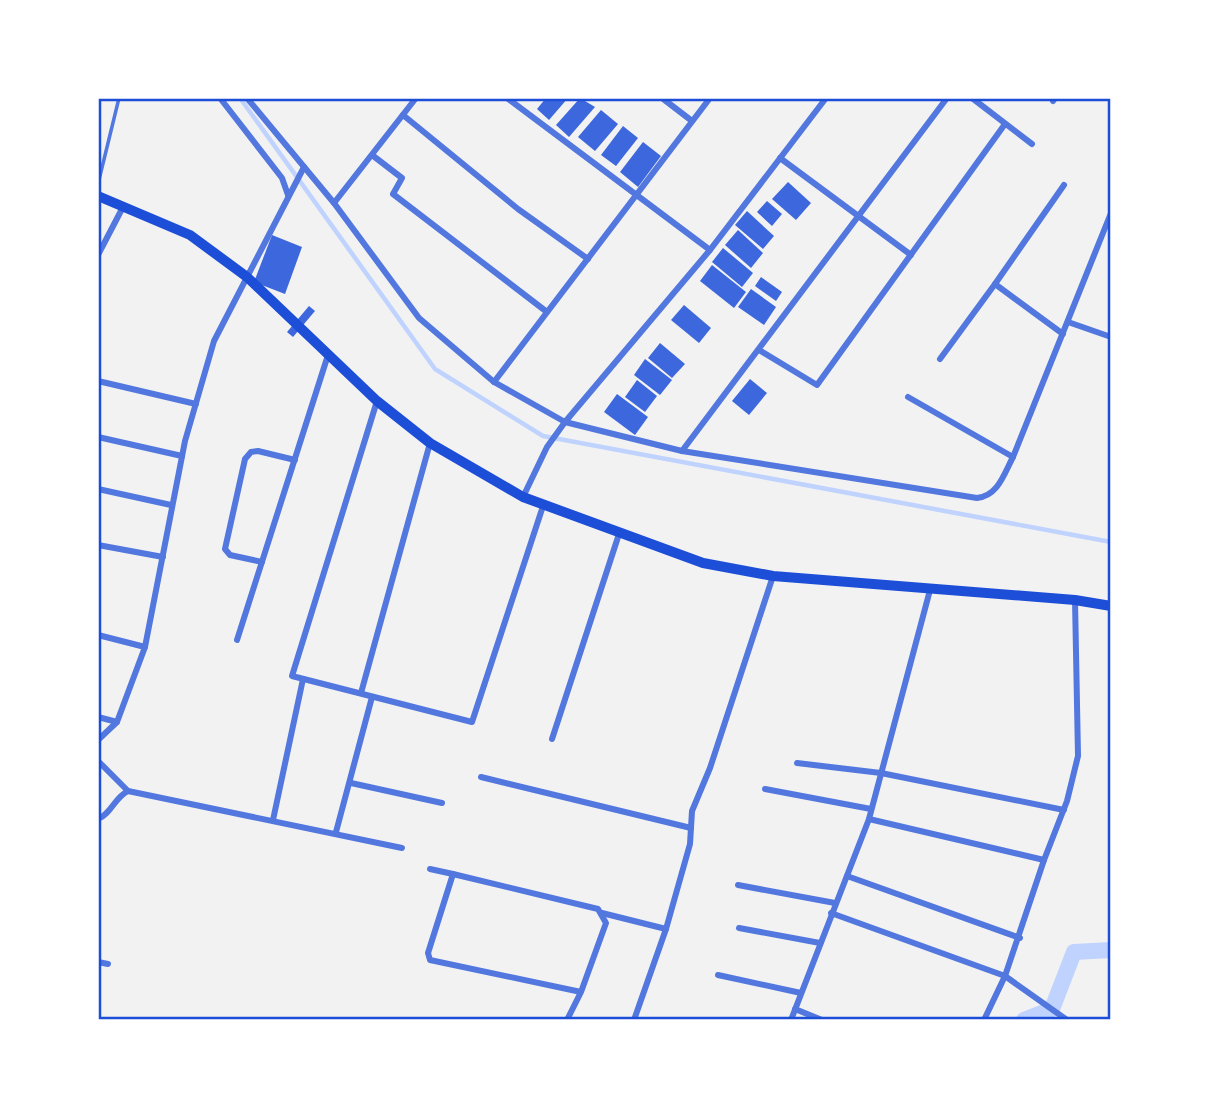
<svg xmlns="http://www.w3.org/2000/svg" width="1209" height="1118" viewBox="0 0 1209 1118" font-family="'Work Sans',sans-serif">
  <rect width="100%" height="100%" fill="#f2f2f2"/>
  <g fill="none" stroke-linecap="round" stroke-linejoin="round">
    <path stroke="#bfd3fe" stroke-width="4.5" d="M240,98L435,369L543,436L1111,542"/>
    <path stroke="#bfd3fe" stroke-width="16" d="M1024,1020L1052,1009L1074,952L1111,950"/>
  </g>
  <g fill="#3d67dc">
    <path d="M546,98H568L549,120L537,109Z"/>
    <path d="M580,98L595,107L569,137L556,125Z"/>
    <path d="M601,110L618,124L595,151L578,137Z"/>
    <path d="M623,126L638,138L616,166L601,155Z"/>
    <path d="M643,142L661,156L638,187L620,172Z"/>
    <path d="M788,182L811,203L796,220L772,199Z"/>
    <path d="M767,201L782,214L772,226L757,212Z"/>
    <path d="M747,211L774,236L763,249L735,225Z"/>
    <path d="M738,230L763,253L751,268L725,245Z"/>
    <path d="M272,235L302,247L285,294L254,282Z"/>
    <path d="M723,248L753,273L742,287L712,262Z"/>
    <path d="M712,265L746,292L734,308L700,281Z"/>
    <path d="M761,277L782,292L776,301L755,286Z"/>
    <path d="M751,289L776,307L764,325L738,307Z"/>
    <path d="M684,305L711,328L699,343L671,320Z"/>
    <path d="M309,306L315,311L293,337L287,332Z"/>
    <path d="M660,343L685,364L672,378L648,358Z"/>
    <path d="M645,359L672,380L660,395L634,375Z"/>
    <path d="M750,379L767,393L749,415L732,401Z"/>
    <path d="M637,380L657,396L645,412L625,397Z"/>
    <path d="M617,394L648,417L635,435L604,412Z"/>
  </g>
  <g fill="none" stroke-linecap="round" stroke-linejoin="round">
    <path stroke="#5277de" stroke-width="3.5" d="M98,184L119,98"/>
    <g stroke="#5277de" stroke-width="6">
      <path d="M220,98L282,178L288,195"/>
      <path d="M247,98L334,203L419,318L494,382L565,422L682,451L977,498C998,496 1004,474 1013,457L1111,213"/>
      <path d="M507,98L710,250"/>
      <path d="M662,98L692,121"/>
      <path d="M972,98L1032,144"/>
      <path d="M1053,101L1055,98"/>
      <path d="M403,115L518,209L588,259"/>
      <path d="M372,155L402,178L393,194L547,312"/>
      <path d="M780,158L911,255"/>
      <path d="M334,203L416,98"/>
      <path d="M98,255L123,207"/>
      <path d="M1068,322L1111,337"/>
      <path d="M1063,334L995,284L1064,185"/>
      <path d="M759,350L817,385L1005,124"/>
      <path d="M940,359L995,284"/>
      <path d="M98,381L196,404"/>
      <path d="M494,382L710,98"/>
      <path d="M908,397L1013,457"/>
      <path d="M377,401L292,676L472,722L544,503"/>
      <path d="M98,437L182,456"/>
      <path d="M682,451L947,98"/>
      <path d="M98,489L171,505"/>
      <path d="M523,497L547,447L565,422L710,250L826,98"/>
      <path d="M98,545L163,557"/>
      <path d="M262,562L230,555L225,549L245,459L251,452L258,451L295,460"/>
      <path d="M98,635L145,647"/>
      <path d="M237,640L328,355"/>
      <path d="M361,693L430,443"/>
      <path d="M98,717L117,722"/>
      <path d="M552,739L619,534"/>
      <path d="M98,740L117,722L145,647L185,441L214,341L304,167"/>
      <path d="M98,761L128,791"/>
      <path d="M797,763L881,773L1064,810"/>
      <path d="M481,777L691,828"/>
      <path d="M351,783L442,803"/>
      <path d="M765,789L871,809"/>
      <path d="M98,819C111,814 115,797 128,791L402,848"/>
      <path d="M869,819L1044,860"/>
      <path d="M273,820L303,679"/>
      <path d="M336,832L372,697"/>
      <path d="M430,869L453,874"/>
      <path d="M847,876L1020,938"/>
      <path d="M738,885L835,903"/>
      <path d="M602,913L666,929"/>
      <path d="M831,913L1005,976L1044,860L1067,801L1078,756L1075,600"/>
      <path d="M739,928L820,943"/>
      <path d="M98,962L108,964"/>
      <path d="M718,975L801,993"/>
      <path d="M795,1009L822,1020"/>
      <path d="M567,1020L581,992L430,960L428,953L453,874L598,909L606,923L581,992"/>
      <path d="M634,1020L666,929L690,844L692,811L710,768L773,576"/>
      <path d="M791,1020L869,819L930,590"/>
      <path d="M984,1020L1005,976L1067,1020"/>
    </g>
    <path stroke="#1d4ed8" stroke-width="10" d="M98,196L190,235L247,277L377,401L430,443L523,497L703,563L773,576L1075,600L1111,606"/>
  </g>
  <rect width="1209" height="1118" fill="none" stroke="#ffffff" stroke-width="200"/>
  <rect x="100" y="100" width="1009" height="918" fill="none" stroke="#1d4ed8" stroke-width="2.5"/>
</svg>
